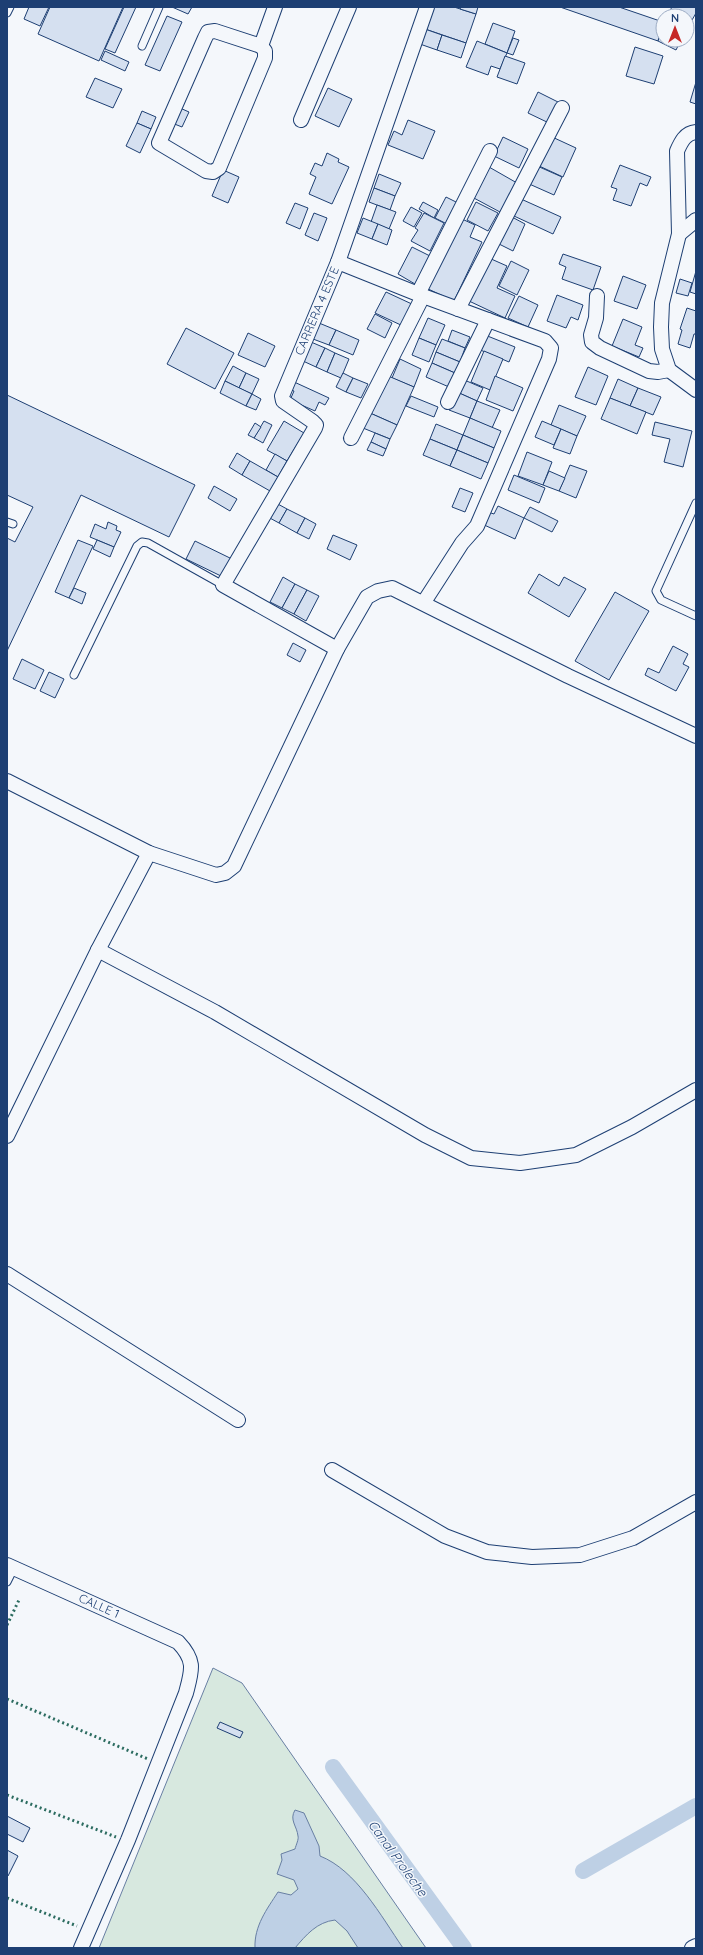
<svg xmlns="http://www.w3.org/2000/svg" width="703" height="1955" viewBox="0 0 703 1955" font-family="Quicksand,sans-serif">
  <rect width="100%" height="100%" fill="#f4f7fb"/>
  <path fill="#d7e8df" stroke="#687fa3" d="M213,1668L242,1683L426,1948H99Z"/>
  <path fill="#bed0e5" stroke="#687fa3" d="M295,1810L304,1813L319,1846L320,1856C356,1870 381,1916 403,1948H358L347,1931L335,1920C317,1922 306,1935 295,1948H255C254,1926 267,1909 278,1892L291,1895L298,1889L294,1880L277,1874L282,1860L281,1854L295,1849C296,1845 299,1839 298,1836C297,1826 289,1820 295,1810Z"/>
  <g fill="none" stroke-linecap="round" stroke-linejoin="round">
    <g stroke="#bed0e5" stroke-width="16">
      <path d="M333,1767L464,1948"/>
      <path d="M583,1871L696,1806"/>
    </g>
  </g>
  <g fill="#d5e0f0" stroke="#1d3f73">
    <path d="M29,7H49L40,26L24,19Z"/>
    <path d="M50,7H123L99,61L38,34Z"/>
    <path d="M124,7H136L115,53L105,49Z"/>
    <path d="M172,7H192L188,14Z"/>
    <path d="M429,7H454L476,14L466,43L422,28Z"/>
    <path d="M461,7H478L476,14L460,9Z"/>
    <path d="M560,7H619L663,22V24L658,41Z"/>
    <path d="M672,7H696V13L687,29V16H667Z"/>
    <path d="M167,16L182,22L160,71L145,65Z"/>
    <path d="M493,23L515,31L507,53L485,44Z"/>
    <path d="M663,24V40H681L676,50L658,41Z"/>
    <path d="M422,28L442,35L437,50L417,43Z"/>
    <path d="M442,35L466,43L461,58L437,50Z"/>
    <path d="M513,38L519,40L513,55L507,53Z"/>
    <path d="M477,41L507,53L500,69L491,66L488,75L466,67Z"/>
    <path d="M635,47L663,56L654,84L626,76Z"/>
    <path d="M105,51L129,62L125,71L101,60Z"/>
    <path d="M505,56L525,63L517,84L497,77Z"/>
    <path d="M95,78L122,89L113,108L86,97Z"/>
    <path d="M696,82V104L690,102Z"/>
    <path d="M328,88L352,99L339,127L315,116Z"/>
    <path d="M538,92L562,104L551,124L528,113Z"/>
    <path d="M180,108L189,112L182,127L172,123Z"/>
    <path d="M142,111L156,117L151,129L137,123Z"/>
    <path d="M408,120L435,131L423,159L388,145L394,131L402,135Z"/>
    <path d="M137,123L151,129L140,153L126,146Z"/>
    <path d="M550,136L576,148L563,177L537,165Z"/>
    <path d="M503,137L528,149L519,168L494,156Z"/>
    <path d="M327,153L339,159L338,162L349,167L332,204L309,194L316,177L310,174L315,163L322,166Z"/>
    <path d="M535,165L562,177L554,195L527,183Z"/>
    <path d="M620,165L651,177L647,186L640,183L631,206L613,200L617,189L611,187Z"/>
    <path d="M489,167L517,183L500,212L472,197Z"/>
    <path d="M223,170L239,177L228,203L212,196Z"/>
    <path d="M379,174L401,183L395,196L374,188Z"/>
    <path d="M374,188L395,196L390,210L369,202Z"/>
    <path d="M446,197L458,203L447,224L435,218Z"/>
    <path d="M521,199L561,217L553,234L514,216Z"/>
    <path d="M423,202L438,210L434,218L419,209Z"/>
    <path d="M476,202L498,213L488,231L467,220Z"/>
    <path d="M295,203L308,208L300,229L286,223Z"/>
    <path d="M377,205L396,212L389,229L371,222Z"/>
    <path d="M411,207L422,213L414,227L403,221Z"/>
    <path d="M314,213L327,218L318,241L305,235Z"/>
    <path d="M424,213L444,223L430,251L411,241L418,230L415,228Z"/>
    <path d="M512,217L525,224L513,251L499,244Z"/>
    <path d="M363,218L378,224L372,239L357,233Z"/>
    <path d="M462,219L475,225L470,237L482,242L454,301L426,288Z"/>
    <path d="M378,224L392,230L387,245L372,239Z"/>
    <path d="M412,247L430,256L415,284L398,274Z"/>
    <path d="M563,254L601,267L593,290L562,279L566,267L559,264Z"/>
    <path d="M489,258L507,266L497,288L515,296L505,318L469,301Z"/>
    <path d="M511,261L529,270L517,295L499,286Z"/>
    <path d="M696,271V294L690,292Z"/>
    <path d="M623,276L646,285L637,309L614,301Z"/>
    <path d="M680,279L692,283L688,296L676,293Z"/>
    <path d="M386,292L414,305L403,326L375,313Z"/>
    <path d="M557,295L583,305L578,320L571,317L566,328L547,321Z"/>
    <path d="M519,296L538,305L528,327L508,318Z"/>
    <path d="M687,308L696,311V334H694L690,348L678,344L682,330L680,329Z"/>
    <path d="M375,314L392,323L385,338L367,329Z"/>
    <path d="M428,318L445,325L436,345L419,338Z"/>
    <path d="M623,319L642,327L635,345L643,348L639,357L612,346Z"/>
    <path d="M319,323L336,330L329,345L313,339Z"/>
    <path d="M186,328L234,353L215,389L167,364Z"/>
    <path d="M336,330L359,340L353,355L329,345Z"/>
    <path d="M452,330L470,337L465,348L448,341Z"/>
    <path d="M248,333L275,346L265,367L238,355Z"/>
    <path d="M485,335L515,347L509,362L478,349Z"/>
    <path d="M419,338L436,345L429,362L412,355Z"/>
    <path d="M442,339L465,348L460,362L436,352Z"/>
    <path d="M311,342L325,348L316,367L303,361Z"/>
    <path d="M325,348L335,353L327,372L316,367Z"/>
    <path d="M484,351L503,359L490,390L471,382Z"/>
    <path d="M436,352L460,362L455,373L432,363Z"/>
    <path d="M335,353L349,359L341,378L327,372Z"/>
    <path d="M400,359L421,369L414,387L392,378Z"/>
    <path d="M432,363L455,373L449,387L426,377Z"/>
    <path d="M233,366L246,373L239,388L225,381Z"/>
    <path d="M588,367L608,376L596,405L575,397Z"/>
    <path d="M246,373L259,379L252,394L239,388Z"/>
    <path d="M343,373L353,378L346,392L336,387Z"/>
    <path d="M386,375L414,387L397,425L370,413Z"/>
    <path d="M495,376L523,388L513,411L486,400Z"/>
    <path d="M353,378L368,384L361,398L346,392Z"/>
    <path d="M462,379L483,388L477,401L457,392Z"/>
    <path d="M618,379L638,388L630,406L610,398Z"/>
    <path d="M225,381L252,394L246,406L220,393Z"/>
    <path d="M292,381L329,398L325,405L319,402L315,411L290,400L294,391L288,389Z"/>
    <path d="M638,388L661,397L653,415L630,406Z"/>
    <path d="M457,392L477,401L470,418L449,410Z"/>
    <path d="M252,394L261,399L256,410L246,406Z"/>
    <path d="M7,395L195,485L169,537L81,495L7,651V538L15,542L33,507L7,495Z"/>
    <path d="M411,396L438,407L434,417L406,406Z"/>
    <path d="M610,398L646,412L637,434L601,419Z"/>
    <path d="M477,401L500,410L492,428L470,418Z"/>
    <path d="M559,405L586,416L577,436L551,425Z"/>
    <path d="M370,413L397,425L390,439L363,428Z"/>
    <path d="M470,418L501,431L494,448L463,435Z"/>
    <path d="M264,421L272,425L263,443L254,438Z"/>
    <path d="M284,421L304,433L287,461L267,450Z"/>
    <path d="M542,421L561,429L554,445L535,437Z"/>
    <path d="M655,422L692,431L683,467L664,462L670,439L652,435Z"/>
    <path d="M255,423L261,427L254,438L248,435Z"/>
    <path d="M436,424L463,435L457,450L430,439Z"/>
    <path d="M561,429L577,436L570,454L553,448Z"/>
    <path d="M375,433L390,439L386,449L371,442Z"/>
    <path d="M463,435L494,448L488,463L457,450Z"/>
    <path d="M430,439L457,450L450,466L423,455Z"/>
    <path d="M371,442L386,449L383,456L367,450Z"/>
    <path d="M457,450L488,463L481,479L450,466Z"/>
    <path d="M527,452L552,462L543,485L518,476Z"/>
    <path d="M237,453L250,461L242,475L229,467Z"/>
    <path d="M275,454L287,461L278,477L266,470Z"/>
    <path d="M250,461L278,477L270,491L242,475Z"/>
    <path d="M570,465L587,471L576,498L559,491Z"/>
    <path d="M549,471L565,478L559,491L543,485Z"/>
    <path d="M514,475L545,488L539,503L508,490Z"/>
    <path d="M214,486L237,499L230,511L208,498Z"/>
    <path d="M460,488L473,493L465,512L452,507Z"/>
    <path d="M276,503L287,509L279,523L268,517Z"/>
    <path d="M498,506L524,518L515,539L482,524L488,512L494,514Z"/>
    <path d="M530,507L558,521L552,532L524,518Z"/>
    <path d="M287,509L305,518L297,533L279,523Z"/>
    <path d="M305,518L316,524L309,539L297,533Z"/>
    <path d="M108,522L117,526L116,530L121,532L114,547L90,537L95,524L106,529Z"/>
    <path d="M333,535L357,545L350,560L327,549Z"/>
    <path d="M78,540L93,546L69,598L55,592Z"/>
    <path d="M97,540L114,547L110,557L93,549Z"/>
    <path d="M195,541L232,559L223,577L186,559Z"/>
    <path d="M539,574L559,586L564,577L586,589L569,617L528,593Z"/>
    <path d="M283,577L295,584L282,608L270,602Z"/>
    <path d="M295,584L307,590L294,614L282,608Z"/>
    <path d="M74,588L86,593L82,604L69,598Z"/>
    <path d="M307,590L319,596L306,621L294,614Z"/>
    <path d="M615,592L649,611L609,680L575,661Z"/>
    <path d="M293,643L306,650L300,662L287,655Z"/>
    <path d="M673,646L688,654L683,664L689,667L676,691L645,675L648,668L659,673Z"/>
    <path d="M22,659L44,670L35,689L13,679Z"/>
    <path d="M49,672L64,679L55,698L40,691Z"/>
    <path d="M220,1722L243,1732L240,1738L217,1728Z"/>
    <path d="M7,1816L30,1828L23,1842L7,1834Z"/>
    <path d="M7,1850L18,1856L8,1876H7Z"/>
  </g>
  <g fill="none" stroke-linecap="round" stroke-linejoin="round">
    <defs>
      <g id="service">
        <path d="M7,13L10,7"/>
        <path d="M142,46L159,7"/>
        <path d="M696,503L656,591L661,600L696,616"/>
        <path d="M7,522L13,524"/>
        <path d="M74,675L137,546L142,542L148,543L223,585"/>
        <path d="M7,1582L14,1568"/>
      </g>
      <g id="minor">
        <path d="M215,31L261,46L265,51V58L219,168L213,172L206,171L159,143L205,38L208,32Z"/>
        <path d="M261,46L275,7"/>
        <path d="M301,120L349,7"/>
        <path d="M696,132C685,133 681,142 677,151L679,234L662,303L661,327L662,349L669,370L696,390"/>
        <path d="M679,234L696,220"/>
        <path d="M338,262L423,296L545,341L551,348L549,359L477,526L462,543L424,602"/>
        <path d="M418,294L490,151"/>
        <path d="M597,296L596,318L591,335L592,342L600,348L649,371L658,372L669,370"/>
        <path d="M458,309L562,108"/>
        <path d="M448,402L488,320"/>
        <path d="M351,438L423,296"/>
        <path d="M337,649L223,585L315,428L316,425L312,421L283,401L282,396L338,262L427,7"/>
        <path d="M7,781L149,853L216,875L225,873L234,866L337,649L367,597L378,591L392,588L568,676L696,736"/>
        <path d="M98,950L215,1012L425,1135L471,1158L520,1163L576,1155L632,1127L696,1090"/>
        <path d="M7,1136L98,950L149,853"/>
        <path d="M7,1274L238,1420"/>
        <path d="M332,1470L445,1536L487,1552L532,1557L580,1555L633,1538L696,1502"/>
        <path d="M7,1565L178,1642C196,1661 192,1670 186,1693L128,1840L81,1948"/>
        <path d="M692,1948L696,1946"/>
      </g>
    </defs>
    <use href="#service" stroke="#1d3f73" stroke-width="9"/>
    <use href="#minor" stroke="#1d3f73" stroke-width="16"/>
    <use href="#service" stroke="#f4f7fb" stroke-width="7"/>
    <use href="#minor" stroke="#f4f7fb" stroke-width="14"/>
    <g stroke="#2c6c60" stroke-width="3" stroke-dasharray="2 3" stroke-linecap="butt">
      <path d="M7,1625L19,1600"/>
      <path d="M7,1699L148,1759"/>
      <path d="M7,1795L116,1837"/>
      <path d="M7,1898L77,1926"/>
    </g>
  </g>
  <g text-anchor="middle" stroke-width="3" stroke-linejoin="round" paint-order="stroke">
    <g font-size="12" fill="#1d3f73" stroke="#f4f7fb">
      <text transform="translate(317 311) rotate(-67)" y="4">CARRERA 4 ESTE</text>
      <text transform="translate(99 1606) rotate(24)" y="4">CALLE 1</text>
    </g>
    <g font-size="13" font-style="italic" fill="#1d3f73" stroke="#f4f7fb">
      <text transform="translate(398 1858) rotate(54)" y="5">Canal Proleche</text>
    </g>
  </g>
  <rect width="703" height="1955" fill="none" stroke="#1d3f73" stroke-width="16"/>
  <g transform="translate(675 28)"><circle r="19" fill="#f4f7fb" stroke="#9eadc5"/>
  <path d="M0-3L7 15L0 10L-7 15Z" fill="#c62828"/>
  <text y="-6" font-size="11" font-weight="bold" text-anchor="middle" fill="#1d3f73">N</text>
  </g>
</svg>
